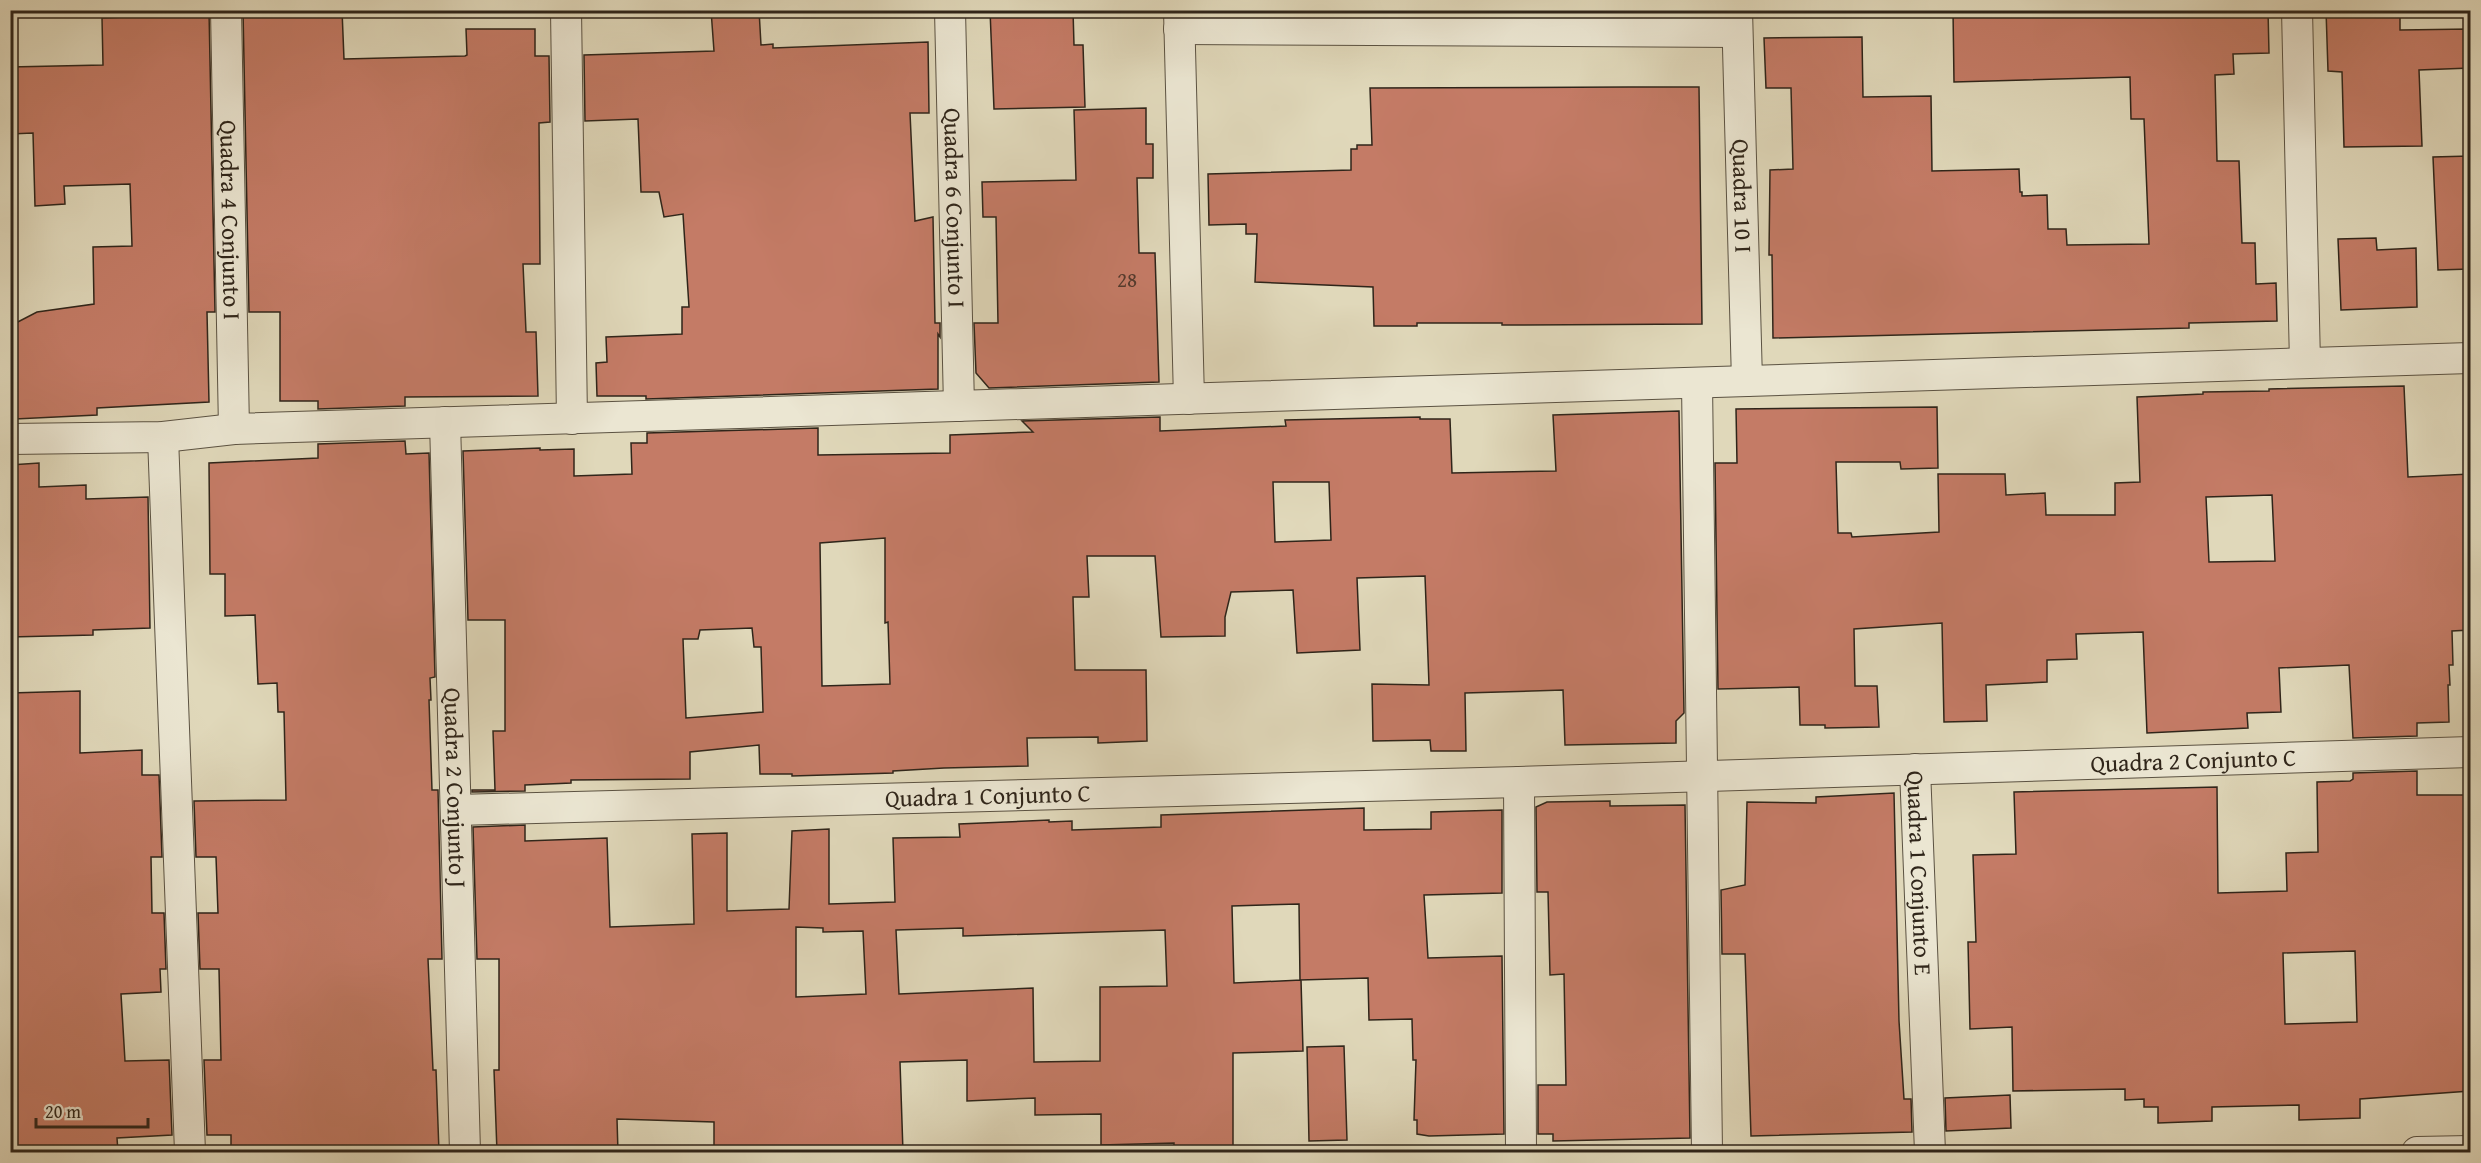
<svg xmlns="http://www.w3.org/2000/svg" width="2481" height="1163" viewBox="0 0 2481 1163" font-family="'Gentium Book Plus',serif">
  <rect width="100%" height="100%" fill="#e0d8ba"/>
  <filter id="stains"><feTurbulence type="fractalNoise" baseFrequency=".00333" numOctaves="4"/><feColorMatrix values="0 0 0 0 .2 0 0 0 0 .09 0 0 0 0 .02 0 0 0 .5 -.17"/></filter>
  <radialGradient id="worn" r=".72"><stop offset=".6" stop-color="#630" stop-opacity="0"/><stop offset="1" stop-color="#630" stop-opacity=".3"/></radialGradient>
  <g fill="#c47b66" stroke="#2f251a" stroke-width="1.5" fill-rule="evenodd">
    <path d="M125,10L209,11L215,312H207L209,402L97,408V415L15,419L13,404L10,405V326L37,312L94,304L93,247L132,246L130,184L64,186L65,204L35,206L33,133L10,134V67L103,65L102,18L125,17Z"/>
    <path d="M342,10L344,59L465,56L467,55L466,29H535V56H549L550,122L539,123L540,264H523L526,332H536L538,396L405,397V406L318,409V401H280V312H249L243,11Z"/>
    <path d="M711,10H759L761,45L773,44V48L928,42L929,113H910L915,221L933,217L935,323H940V337L938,334V389L646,399V396H597L596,363L607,362L606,337L682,334V307H689L683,214L664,217L659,192H641L638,119L585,121L584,55L714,51Z"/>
    <path d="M990,10H1073L1074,45H1083L1085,107L994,109Z"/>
    <path d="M1953,10H2268L2269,53L2233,54L2234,74L2215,75L2217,161H2239L2242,243H2255L2256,284L2276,283L2277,321L2189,323V328L1773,338L1772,255H1769L1770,170L1793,169L1791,88H1766L1764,38L1862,37L1863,97L1931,96L1932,171L2019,169L2020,192H2022V196L2047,195L2048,229H2066L2067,245L2149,244L2144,119H2131L2130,77L1954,82Z"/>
    <path d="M2326,10H2400V30L2470,29V68L2419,70L2422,146L2344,147L2342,72L2328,71Z"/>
    <path d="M1629,87H1699L1702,324L1502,325V323H1417V326H1374L1373,287L1255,282L1257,234H1246V224L1209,225L1208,174L1351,170V149H1357V145H1372L1370,88Z"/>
    <path d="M1146,108V144H1153V178H1137L1139,253H1155L1159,382L989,388L976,373L974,323H998L996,217H983L982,182L1076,180L1074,110Z"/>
    <path d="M2470,156V269L2438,270L2433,157Z"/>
    <path d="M2376,238L2377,250L2416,248L2417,307L2341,310L2338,239Z"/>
    <path d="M2404,386L2408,477L2470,474V630L2452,631L2453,665H2449L2450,685H2448L2449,722L2417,723V736L2353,738L2349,665L2279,668L2281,712L2247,713L2248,728L2147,733L2143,632L2076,634L2077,659L2047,660V682L1986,685L1987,721L1944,722L1942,623L1854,629L1855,686H1877L1879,727L1825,728V725H1800L1799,687L1718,689L1715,463H1737L1736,409L1937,407L1938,468L1901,469L1900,462H1836L1838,533H1851L1852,537L1939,532L1938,474H2005L2006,495L2045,493L2046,515H2115V483L2140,482L2137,397L2203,394V392L2269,391V389ZM2272,495L2275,561L2209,562L2206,497Z"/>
    <path d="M1679,411L1684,713L1676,721V743L1565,745L1563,690L1465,693L1466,751H1431L1430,740L1373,741L1372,684L1429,685L1425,576L1357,578L1360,650L1297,653L1293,590L1231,592L1225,617V636L1161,637L1155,556H1087L1089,597H1073L1075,670H1146L1147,741L1098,743V737L1027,738L1028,766L944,768L893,771V773L792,776V774H760L759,745L690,752V779L571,780V783L525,785V791L472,792V790H495L493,731H505V620H468L463,451L540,448V450L574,449V476L632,474L631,443H647V433L818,428V455L950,453V435L1033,432L1022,421L1160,417V431L1286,426L1285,420L1420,417V419H1450L1452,473L1556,471L1553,415ZM1273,482H1329L1331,540L1275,542ZM885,538V623L888,622L890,684L822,686L820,543ZM752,628L754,647H761L763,712L686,718L683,639H698L700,630Z"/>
    <path d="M405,441L406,454L429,453L435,677L430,678L431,700H429L432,790H438L442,959H428L433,1070H436L439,1152H231V1135H207L204,1060H221L219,969H200L198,913H218L216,857H196L194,801L286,800L284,712H278L277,683L258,684L255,615L225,616V574H210L209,463L318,458V444Z"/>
    <path d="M39,463V487L86,485V499L148,497L150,628L93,630V635L10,637V465Z"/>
    <path d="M80,691V753L142,750V775H159L162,857H151L152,913H164L166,969H160L161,992L121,994L125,1061L169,1060L172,1135L117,1138L118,1152H10V693Z"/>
    <path d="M2417,771V795H2470V1091L2360,1099V1118L2299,1120V1105L2212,1107V1121L2158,1123V1107H2144V1099L2125,1100V1089L2013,1091L2012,1027L1970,1029L1968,942H1976L1973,855L2016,854L2014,792L2217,787L2218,893L2287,891L2286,853L2318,852L2317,782L2350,781L2353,779V773ZM2355,951L2357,1022L2285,1024L2283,953Z"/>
    <path d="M1894,793L1899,1021L1904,1099H1911L1912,1132L1751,1136L1745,954H1722L1721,890L1745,885L1747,802L1816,803V797Z"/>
    <path d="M1610,801V806L1685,805L1690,1138L1553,1141V1134H1538V1085H1566L1564,974L1550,975L1548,892H1537L1536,807L1547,802Z"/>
    <path d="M1364,808V830L1431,829V812L1502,810V893L1424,895L1428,958L1502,956L1504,1134L1429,1136L1417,1134V1120H1414L1416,1060H1413L1412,1019L1369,1020L1368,978L1300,980L1299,904L1232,906L1234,983L1301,980L1303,1051L1233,1053V1152H1174V1143L1101,1145V1114L1035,1115V1098L967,1101V1060L900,1062L903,1152H714V1122L617,1119L618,1152H497L494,1070H499V959H477L473,827L525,825V841L607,838L610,927L694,924L692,834L727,833V911L789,909L792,831L829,829V904L895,902L893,838L960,837L959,824L1049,820V822L1072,821V830L1161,827V815ZM796,927L823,928V932L863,931L866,994L796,997ZM963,928V936L1165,930L1167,986L1100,987V1061L1034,1062L1033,988L899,994L896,930Z"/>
    <path d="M1344,1046L1347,1140L1309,1141L1307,1047Z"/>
    <path d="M2010,1095L2011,1128L1946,1131L1945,1098Z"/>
  </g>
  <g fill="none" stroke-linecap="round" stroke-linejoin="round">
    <defs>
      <g id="street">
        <path id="s1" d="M226,10L234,429"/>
        <path d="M566,10L572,419"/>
        <path id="s2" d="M950,10L959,406"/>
        <path d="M1179,10L1189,399"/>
        <path id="s3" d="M1737,10L1747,381"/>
        <path d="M2297,10L2305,363"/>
        <path d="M1179,29L1737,32"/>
        <path d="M1697,383L1707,1152"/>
        <path id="s4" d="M445,422L465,1152"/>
        <path d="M163,437L190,1152"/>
        <path d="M10,439L163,437L234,429L2470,358"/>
        <path id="s5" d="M1915,769L1930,1152"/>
        <path d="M1519,782L1521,1152"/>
        <path id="s6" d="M457,810L1519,782L2470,752"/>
        <path d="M2417,1152L2470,1151"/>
      </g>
    </defs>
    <use href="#street" stroke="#5b5242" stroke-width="32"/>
    <use href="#street" stroke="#ebe6d2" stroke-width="30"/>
  </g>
  <g text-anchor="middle" stroke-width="4.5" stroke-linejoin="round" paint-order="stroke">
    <g font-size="21" fill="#543a2d">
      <text x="1127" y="287">28</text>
    </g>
    <g font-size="24" fill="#2f251a" stroke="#ebe6d2">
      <text dy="8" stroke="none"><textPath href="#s3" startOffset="186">Quadra 10 I</textPath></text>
      <text dy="8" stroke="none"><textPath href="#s2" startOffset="198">Quadra 6 Conjunto I</textPath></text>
      <text dy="8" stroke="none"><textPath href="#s1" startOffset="210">Quadra 4 Conjunto I</textPath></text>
      <text dy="8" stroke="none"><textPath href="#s6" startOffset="1737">Quadra 2 Conjunto C</textPath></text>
      <text dy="8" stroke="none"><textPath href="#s4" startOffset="366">Quadra 2 Conjunto J</textPath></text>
      <text dy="8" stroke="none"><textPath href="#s6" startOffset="531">Quadra 1 Conjunto C</textPath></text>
      <text dy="8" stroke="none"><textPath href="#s5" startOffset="104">Quadra 1 Conjunto E</textPath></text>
    </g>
  </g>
  <rect width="2481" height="1163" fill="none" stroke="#e0d8ba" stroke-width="36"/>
  <rect x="12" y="12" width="2457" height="1139" fill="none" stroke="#2f251a" stroke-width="3"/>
  <rect x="18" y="18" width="2445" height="1127" fill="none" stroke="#2f251a" stroke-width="1.5"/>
  <path d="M36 1118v9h112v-9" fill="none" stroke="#2f251a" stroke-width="3"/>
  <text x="45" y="1118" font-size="18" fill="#2f251a" stroke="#ebe6d2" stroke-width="4.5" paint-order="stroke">20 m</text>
  <rect width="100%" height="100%" filter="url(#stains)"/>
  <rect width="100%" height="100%" fill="url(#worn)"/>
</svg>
